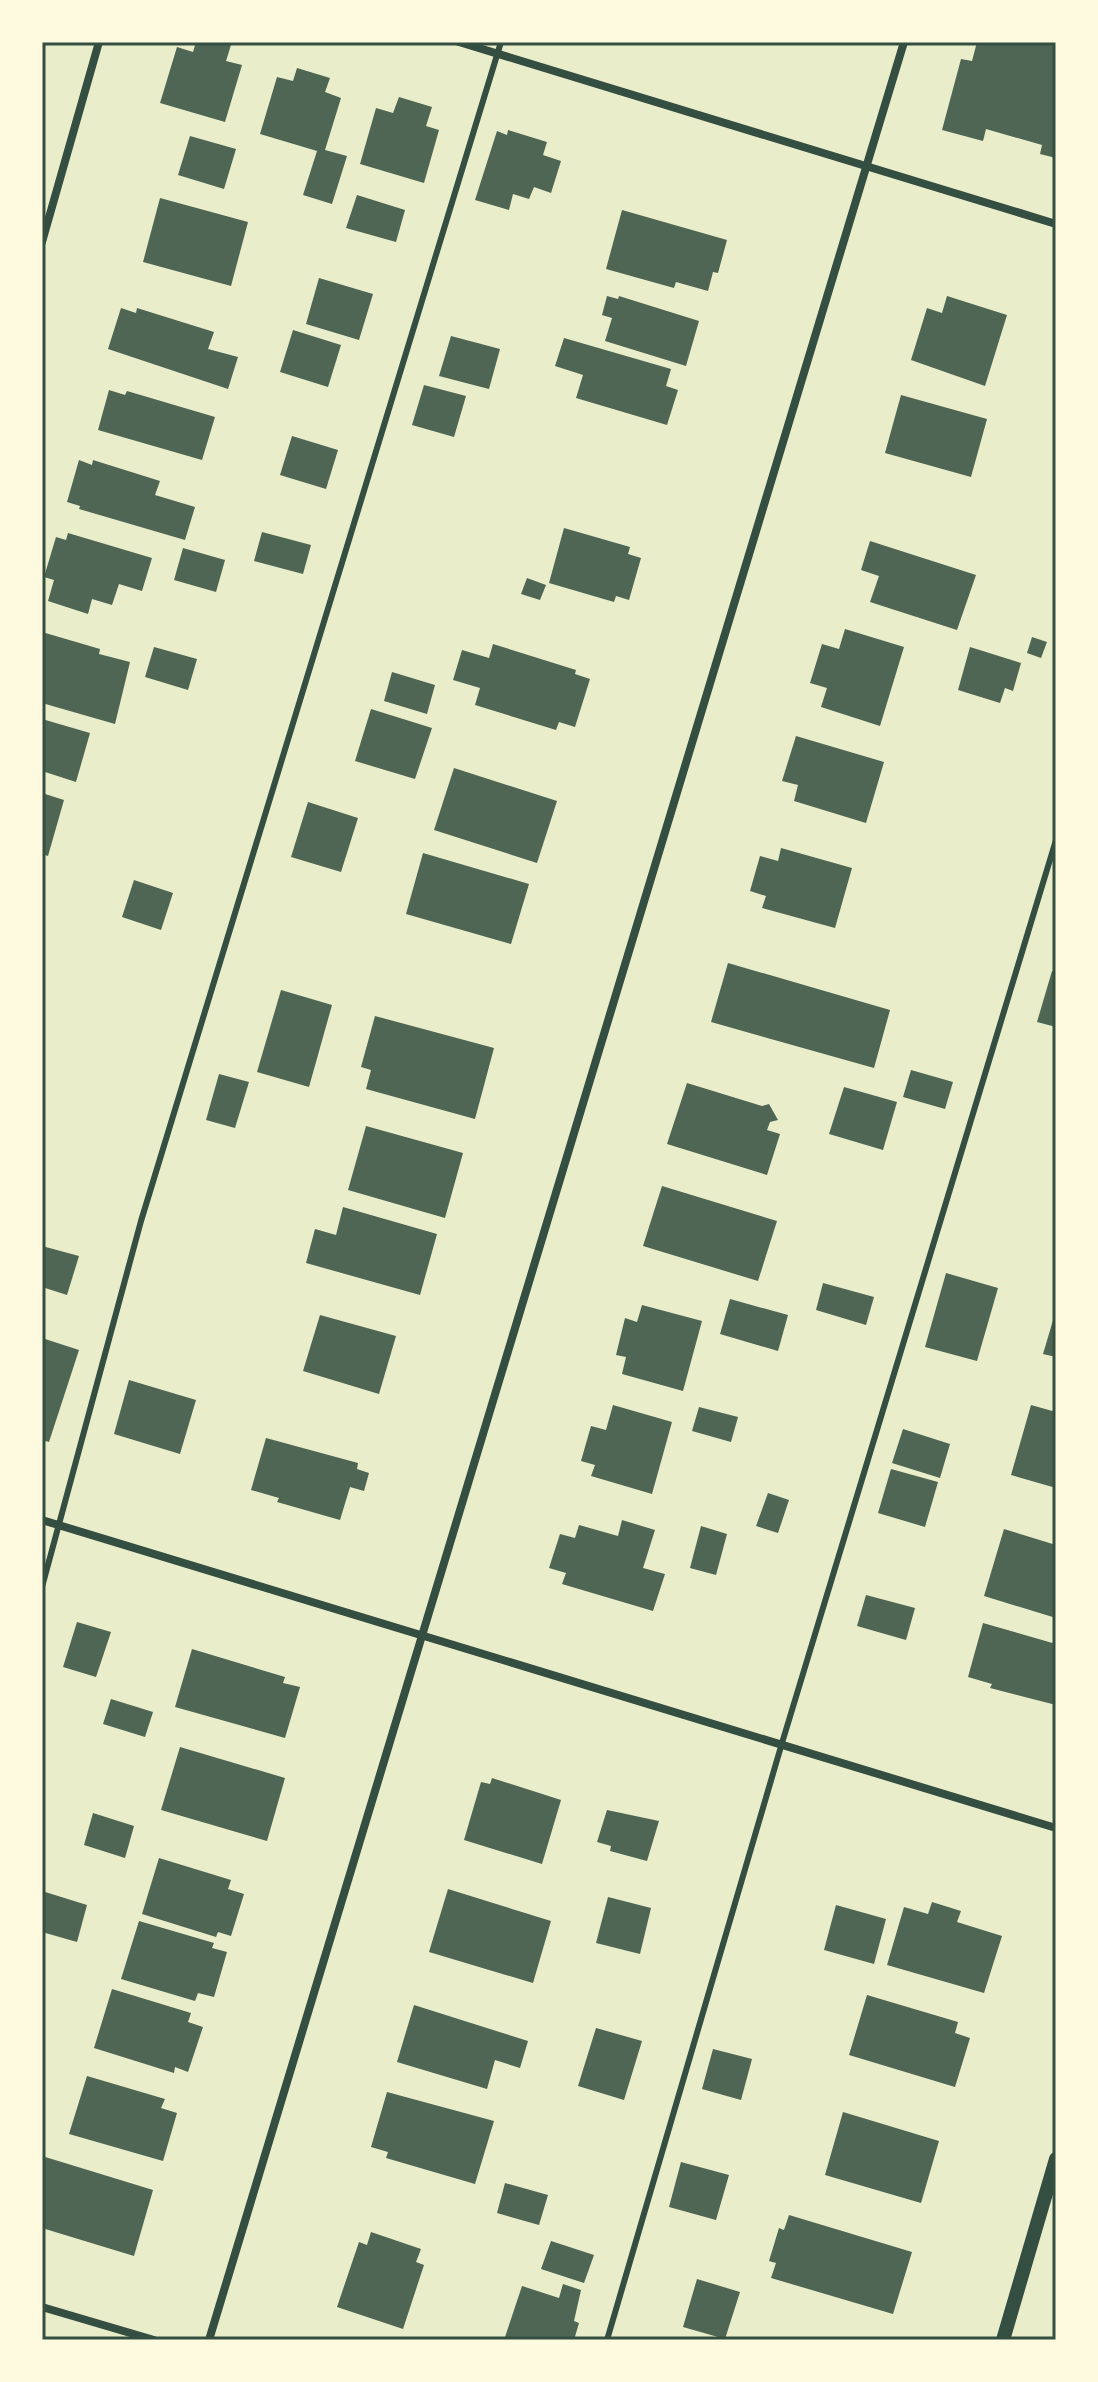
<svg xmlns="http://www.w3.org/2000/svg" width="1098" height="2382" viewBox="0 0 1098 2382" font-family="Roboto,sans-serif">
  <rect width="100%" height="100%" fill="#e9edc9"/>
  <g fill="#4f6655">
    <path d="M196,42L231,45L226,61L242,65L225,122L160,103L177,47L193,52Z"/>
    <path d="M977,42H1056V158L1040,154L1042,145L986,129L983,141L942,130L961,59L972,61Z"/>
    <path d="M297,68L330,78L325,92L341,98L325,150L347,156L332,204L303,195L317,151L260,134L277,77L293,81Z"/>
    <path d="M399,97L432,107L426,126L439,130L424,183L360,164L376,108L393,113Z"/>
    <path d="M508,130L547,142L543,155L561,161L551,193L534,187L529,199L513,194L509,210L475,200L497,131L507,135Z"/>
    <path d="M190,136L236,149L224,189L178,175Z"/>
    <path d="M357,195L405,210L396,242L346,228Z"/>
    <path d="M160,198L248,222L231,286L143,262Z"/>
    <path d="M622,210L727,240L718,273L713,272L708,291L676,282L674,288L606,269Z"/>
    <path d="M319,278L373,294L359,340L306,324Z"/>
    <path d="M607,296L618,299L619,296L699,321L686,366L605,341L612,318L602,315Z"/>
    <path d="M947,296L1007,315L985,386L911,360L927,308L942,313Z"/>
    <path d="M121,308L136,313L137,308L214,332L208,349L238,357L228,389L108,349Z"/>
    <path d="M293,330L341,345L328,387L280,372Z"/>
    <path d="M451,336L500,349L489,389L439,376Z"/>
    <path d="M564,338L671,369L666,386L678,390L667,425L576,398L583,375L555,366Z"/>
    <path d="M424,385L466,396L454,437L412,425Z"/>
    <path d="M109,390L125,395L127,391L215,417L202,460L98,430Z"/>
    <path d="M901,395L987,419L971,477L885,453Z"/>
    <path d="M292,436L338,450L326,489L280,475Z"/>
    <path d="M79,460L92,465L93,460L160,481L155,495L195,507L185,540L79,509L80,506L67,502Z"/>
    <path d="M564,528L630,547L628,554L641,558L629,600L616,596L614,602L549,583Z"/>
    <path d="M262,532L311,545L303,574L254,561Z"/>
    <path d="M68,533L152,558L142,591L119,584L112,605L92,599L88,614L48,601L54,580L44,577L56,537L66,540Z"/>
    <path d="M870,541L976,575L957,630L870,602L879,576L861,570Z"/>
    <path d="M183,548L225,560L216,592L174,580Z"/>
    <path d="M527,578L546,585L540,600L521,594Z"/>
    <path d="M845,629L904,647L880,726L821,707L827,688L810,683L822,644L839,649Z"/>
    <path d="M42,632L100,649L99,654L130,662L115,724L42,703Z"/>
    <path d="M1032,637L1047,642L1041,658L1027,653Z"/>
    <path d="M493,644L576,670L575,674L590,679L575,727L559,722L556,730L475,705L480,688L453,680L462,650L489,658Z"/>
    <path d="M154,647L197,659L188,690L145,677Z"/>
    <path d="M970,647L1021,663L1013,691L1005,688L1000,703L958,690Z"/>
    <path d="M392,672L435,685L427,714L384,701Z"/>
    <path d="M371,709L432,728L415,779L355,761Z"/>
    <path d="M42,719L90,733L76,782L42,771Z"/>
    <path d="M796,736L884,762L866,823L794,801L798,785L782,781Z"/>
    <path d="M454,768L557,801L537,863L434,830Z"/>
    <path d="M42,793L64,800L48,856L42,854Z"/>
    <path d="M308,802L358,818L341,872L291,857Z"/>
    <path d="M781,848L852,868L835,928L762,908L766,896L750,891L760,856L778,861Z"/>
    <path d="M423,853L529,884L511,944L406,914Z"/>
    <path d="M134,880L173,893L161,930L122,917Z"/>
    <path d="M728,963L890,1010L874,1068L711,1022Z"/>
    <path d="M1052,971L1056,972V1027L1037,1022Z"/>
    <path d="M281,990L332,1005L309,1087L257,1072Z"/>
    <path d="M375,1016L494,1048L475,1119L366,1089L371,1070L361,1067Z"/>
    <path d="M911,1070L953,1082L945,1109L903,1097Z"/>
    <path d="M219,1074L249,1082L235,1128L206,1120Z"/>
    <path d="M687,1083L762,1106L769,1104L778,1120L770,1122L767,1130L780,1134L767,1175L667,1144Z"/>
    <path d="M844,1087L897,1102L883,1150L829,1134Z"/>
    <path d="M366,1126L463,1153L445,1218L348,1190Z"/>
    <path d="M662,1186L777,1221L758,1281L643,1246Z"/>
    <path d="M343,1207L437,1234L420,1295L306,1263L315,1229L336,1235Z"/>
    <path d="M42,1246L79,1256L67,1295L42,1287Z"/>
    <path d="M946,1273L998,1288L977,1361L925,1347Z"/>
    <path d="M823,1283L874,1297L866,1325L816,1310Z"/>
    <path d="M730,1299L788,1315L778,1351L720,1334Z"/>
    <path d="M642,1305L702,1321L683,1391L622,1374L626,1357L616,1355L625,1318L637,1322Z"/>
    <path d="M1056,1310V1357L1043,1354Z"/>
    <path d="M320,1315L396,1336L379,1394L303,1371Z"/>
    <path d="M42,1338L79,1350L49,1442L42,1440Z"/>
    <path d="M129,1380L196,1400L180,1454L114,1434Z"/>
    <path d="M613,1405L672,1422L652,1494L591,1476L595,1465L581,1461L591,1426L606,1430Z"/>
    <path d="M1031,1405L1056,1412V1488L1011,1475Z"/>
    <path d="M699,1407L738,1417L731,1442L692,1431Z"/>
    <path d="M903,1429L950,1444L940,1478L892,1463Z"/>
    <path d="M266,1438L358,1463L357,1469L369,1473L364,1491L350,1487L340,1520L277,1502L279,1498L251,1490Z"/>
    <path d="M891,1469L938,1482L925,1527L878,1513Z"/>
    <path d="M768,1493L789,1500L778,1533L756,1526Z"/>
    <path d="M622,1520L655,1530L643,1568L665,1574L653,1611L562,1584L566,1573L549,1568L560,1534L575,1538L579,1525L618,1536Z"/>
    <path d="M701,1526L727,1534L716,1575L690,1568Z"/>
    <path d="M1004,1529L1056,1545V1618L984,1596Z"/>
    <path d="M866,1595L915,1608L906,1640L857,1626Z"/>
    <path d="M77,1622L111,1632L96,1677L63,1667Z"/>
    <path d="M983,1623L1056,1644V1705L990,1688L992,1684L968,1677Z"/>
    <path d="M192,1649L285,1677L283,1683L300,1687L285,1738L175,1707Z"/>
    <path d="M111,1699L153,1712L145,1737L103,1724Z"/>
    <path d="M180,1747L285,1778L267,1841L161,1810Z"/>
    <path d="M492,1778L561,1800L542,1864L464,1840L481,1782L490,1784Z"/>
    <path d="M607,1810L659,1821L647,1861L610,1851L611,1846L597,1842Z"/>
    <path d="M93,1813L134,1826L125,1858L84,1845Z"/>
    <path d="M159,1858L231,1880L228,1889L244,1894L231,1936L218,1932L216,1937L142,1914Z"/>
    <path d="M448,1889L551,1921L533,1983L429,1952Z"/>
    <path d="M42,1891L87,1905L77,1942L42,1932Z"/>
    <path d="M608,1897L651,1908L640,1954L596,1943Z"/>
    <path d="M932,1902L961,1911L957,1922L1002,1936L984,1993L887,1965L904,1907L928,1914Z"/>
    <path d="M836,1905L886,1919L874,1964L824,1950Z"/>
    <path d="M139,1921L214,1943L212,1948L227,1952L214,1997L198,1993L195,2001L121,1979Z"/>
    <path d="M112,1989L191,2013L188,2022L203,2027L188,2072L175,2067L174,2073L94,2048Z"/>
    <path d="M867,1995L958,2022L955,2033L970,2038L955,2087L849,2055Z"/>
    <path d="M414,2005L528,2041L520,2068L495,2060L487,2089L397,2062Z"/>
    <path d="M596,2028L642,2041L624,2100L578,2086Z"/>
    <path d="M713,2049L752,2059L741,2100L702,2089Z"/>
    <path d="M87,2076L165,2099L161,2108L177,2113L163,2161L69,2134Z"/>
    <path d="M387,2092L494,2121L475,2184L386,2158L388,2152L371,2147Z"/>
    <path d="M843,2112L939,2141L921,2203L825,2175Z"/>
    <path d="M42,2156L153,2190L134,2256L42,2228Z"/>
    <path d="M681,2162L729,2175L716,2220L669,2207Z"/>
    <path d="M505,2183L548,2195L539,2225L497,2213Z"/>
    <path d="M789,2215L912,2252L893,2314L771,2278L776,2263L769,2261L779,2228L784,2230Z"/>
    <path d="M371,2232L421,2249L416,2262L424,2265L403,2329L337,2307L359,2242L367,2245Z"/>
    <path d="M551,2241L594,2255L584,2283L541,2269Z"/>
    <path d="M697,2279L740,2292L725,2339L683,2327Z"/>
    <path d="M563,2284L581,2290L574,2321L579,2323L574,2340H504L522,2286L559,2298Z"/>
  </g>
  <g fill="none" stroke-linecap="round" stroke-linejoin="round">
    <g stroke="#344e41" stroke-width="6">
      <path d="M42,1587L141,1221L501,42"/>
      <path d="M607,2340L782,1743L1056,840"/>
    </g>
    <g stroke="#344e41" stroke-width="8">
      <path d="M459,42L1056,224"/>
      <path d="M42,242L99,42"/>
      <path d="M42,1520L1056,1828"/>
      <path d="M42,2307L154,2340"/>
      <path d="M209,2340L904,42"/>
    </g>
    <path stroke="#344e41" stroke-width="14" d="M1003,2340L1056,2159"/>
  </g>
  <rect width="1098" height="2382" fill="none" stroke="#fefae0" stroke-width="88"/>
  <rect x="44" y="44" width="1010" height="2294" fill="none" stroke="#344e41" stroke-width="3"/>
</svg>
